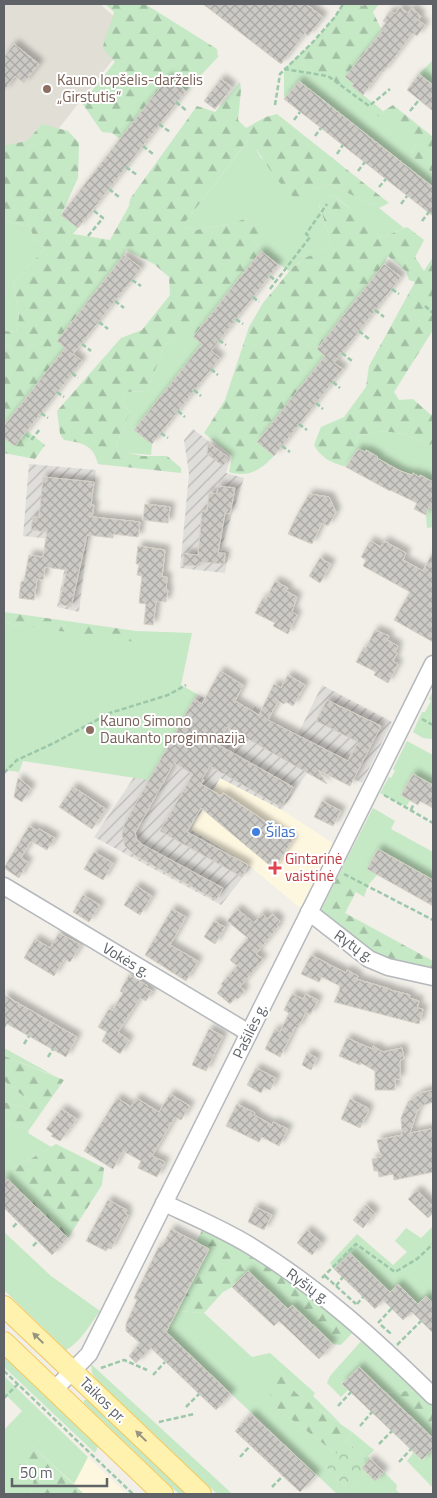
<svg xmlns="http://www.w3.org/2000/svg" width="437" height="1498" viewBox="0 0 437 1498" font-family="'Titillium Web',sans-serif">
  <defs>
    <pattern id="industrial-furrows" width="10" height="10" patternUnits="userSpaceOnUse" patternTransform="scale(1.25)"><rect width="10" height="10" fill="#e0deda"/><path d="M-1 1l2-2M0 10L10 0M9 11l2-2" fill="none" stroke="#b9b8b5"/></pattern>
    <pattern id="forest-firs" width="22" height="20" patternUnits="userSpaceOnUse" patternTransform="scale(1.25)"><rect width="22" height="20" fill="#c5e8c5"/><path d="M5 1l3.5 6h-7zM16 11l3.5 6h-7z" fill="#a3c0a4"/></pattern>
    <pattern id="park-crowns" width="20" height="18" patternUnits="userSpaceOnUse" patternTransform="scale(1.25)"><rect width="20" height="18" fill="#c5e8c5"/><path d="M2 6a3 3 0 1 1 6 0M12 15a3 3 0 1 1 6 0" fill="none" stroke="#a3c0a4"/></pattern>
    <pattern id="building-cross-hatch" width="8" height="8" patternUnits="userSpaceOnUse" patternTransform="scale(1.25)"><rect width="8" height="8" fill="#cccac5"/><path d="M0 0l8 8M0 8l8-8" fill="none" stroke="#a9a8a4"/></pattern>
    <filter id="shadow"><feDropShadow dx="4.5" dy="-4.5" stdDeviation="2.5" flood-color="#0004"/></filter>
  </defs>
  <rect width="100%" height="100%" fill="#f1efe8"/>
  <g fill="#fef7e0">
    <path d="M220,778L282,810L334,844L300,908L251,867L191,830Z"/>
    <path d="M39,1410L127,1494H84L30,1444Z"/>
  </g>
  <g fill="url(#industrial-furrows)">
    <path d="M193,429L230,458L226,473L244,478L220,551L229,552L225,573L180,568L189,474L184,440Z"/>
    <path d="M29,464L96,470L79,612L57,607L70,541L23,536Z"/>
    <path d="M322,685L392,722L362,783L316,760L282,810L220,778L191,830L251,867L221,905L94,837L134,777L150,780L197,694L236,716L244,705L253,711L255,707L268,714L267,718L298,734Z"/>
  </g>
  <path fill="#e1ded6" d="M4,4H100L133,34L4,198Z"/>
  <g fill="#c5e8c5">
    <path d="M299,55L307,73L328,76L348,91L352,86L383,111L378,115L415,144L410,155L433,173V187L299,81L284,99V69Z"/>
    <path d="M433,60V85L419,74Z"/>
    <path d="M250,138L261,158L311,190L329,184L379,208L404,228L381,238C366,222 351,207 332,195L319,205L330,239L326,250C312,255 299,260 289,271L261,251L254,241L264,227L245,219L226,225L195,230L183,225Z"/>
    <path d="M4,221L30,226L34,240L46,248L13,282L19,317L16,332L4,331Z"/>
    <path d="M179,337H193L202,344L135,430L152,444L151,455L119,452L116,444L130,413L123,402L126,392L147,391L165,345Z"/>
    <path d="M384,431L403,434L430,445L433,443V484L431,483V481L421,475L419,477L413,474L412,475C399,469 389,466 377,458V456L366,450L365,452L358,449L357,436Z"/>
    <path d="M433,506V527L427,528L426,515L429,507L432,508Z"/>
    <path d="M4,623L136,641V631L192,633L181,685L197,694L149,780L23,761L19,772L4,770Z"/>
    <path d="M433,691V737L432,739L423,738L413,732L422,712H425L431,701L429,699Z"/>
    <path d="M407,741L433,755V785L413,774L401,795L410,800L406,807L380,793L389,777L391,778L395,771L393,769Z"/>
    <path d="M373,808L395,821L391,829L433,852V880L378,849L367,869L377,875L368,885L364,897L356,892L351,878L340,872Z"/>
    <path d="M4,1048L53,1075L4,1056Z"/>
    <path d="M4,1081L31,1102L28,1109L4,1102Z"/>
    <path d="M4,1122L29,1130L28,1133L51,1147L22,1164L4,1172Z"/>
    <path d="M433,1226V1303L426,1296L418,1304L390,1292L350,1253L334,1269L330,1263L357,1234L393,1265L407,1252L395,1241L406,1228L421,1238Z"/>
    <path d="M4,1232L51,1276L100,1311C90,1324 81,1342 66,1350L4,1290Z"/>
    <path d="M177,1311L204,1313L252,1357L270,1353L315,1393L313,1396L341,1424L296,1393L284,1376L275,1407L337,1454L326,1467L349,1490L365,1471L375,1481L384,1472L397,1485L396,1490L401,1494H337L166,1332L160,1325L164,1321L172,1322Z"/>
    <path d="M363,1339L419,1390L385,1393L348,1390L341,1397L327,1383L330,1376Z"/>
    <path d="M4,1357L98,1446L95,1453L4,1367Z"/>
    <path d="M91,1364L228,1490L232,1494H217L97,1380L92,1373Z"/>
    <path d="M4,1376L88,1457L74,1484L30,1444L34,1478L31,1494H4V1430L22,1411L4,1393Z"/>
    <path d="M84,1400H87L186,1494H179L84,1403Z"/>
    <path d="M352,1432L374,1450L368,1456L370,1459L369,1461L346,1441Z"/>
    <path d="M433,1449V1488L407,1461L414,1452L423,1460Z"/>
  </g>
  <g fill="url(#forest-firs)">
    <path d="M105,4H145L217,49L218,57L186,91L120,139L112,133L102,132L82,103L115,62L103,49C104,36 111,25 114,12Z"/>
    <path d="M343,4H359L363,6L365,4H379L373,12L382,31L345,77L354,84L348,91L328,76L307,73L299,55C316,40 331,23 343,4Z"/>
    <path d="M240,82L241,90L238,120L246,128L266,117L277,114L389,203L379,208L329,184L311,190L305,204C283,196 263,157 249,139L183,225L195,230L226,225L245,219L265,227L254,241L261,251L193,337H179L165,345L147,391L126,392L123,402L130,413L116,444L119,451L143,456H167L181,468V473L98,464C93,444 82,443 64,440L60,434L57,411L121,338L142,330L170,295L169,277L154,264L126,250L124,255L57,341L65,348L4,426V331L16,332L19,317L13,282L46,248L34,240L30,226L4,221V144L7,145L27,141L42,124L68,131L79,143L78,178L61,215L78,228L73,234L110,240L129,206L130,199L197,106L215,112Z"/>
    <path d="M393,105L433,137V173L410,155L415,144L377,115Z"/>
    <path d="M332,195L363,218L381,238L407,227L424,240L415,257L424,271L433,257V330L394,392L399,400L413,399L431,415L433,412V443L430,445L403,434L384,431L357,436L358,449L346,467C331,462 322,459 314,445L321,427L344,417L366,387L369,366L415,282L409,280L406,271L388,256L384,264L317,349L325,356L257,442L274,456C260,470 249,478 229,472L232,456L204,433L225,400L249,327L263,303L293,267L307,257L326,250L330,239L319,204Z"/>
    <path d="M27,431L45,445L35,459L4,453V438L15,446Z"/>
    <path d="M4,612L136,631V642L4,623Z"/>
    <path d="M340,872L351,878L356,892L345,913L433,961V972L383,958L360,944L320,912Z"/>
    <path d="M4,1056L64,1080L29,1130L4,1122V1102L28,1109L31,1102L4,1081Z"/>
    <path d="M56,1144L104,1168L102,1185L68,1238L4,1176V1172L22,1164Z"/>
    <path d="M203,1228L238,1247L302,1288L355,1330L341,1345L333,1344L292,1305L288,1309L248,1271L232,1287L223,1292L204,1313L177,1311L209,1250L196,1243Z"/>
    <path d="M284,1376L296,1393L352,1432L337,1454L275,1407L265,1378Z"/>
    <path d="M419,1390L433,1404V1438L385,1393Z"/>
    <path d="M30,1444L84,1494H31L34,1478L13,1462Z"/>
  </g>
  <path fill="url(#park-crowns)" d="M346,1441L369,1461L362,1468L365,1471L349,1490L326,1467Z"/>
  <g fill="url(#building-cross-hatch)" stroke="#d6d1c6" filter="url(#shadow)">
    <path d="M203,4H306L323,17L308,36L305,33L281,64Z"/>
    <path d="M400,7L408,13L412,8L421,16L418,20L425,25L417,36L413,33L383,72L381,71L363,95L352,86L354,84L345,77L382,31L380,30L386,23L383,21L390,11L395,14Z"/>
    <path d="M14,44L39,64L24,83L15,76L4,91V57Z"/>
    <path d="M419,74L433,85V111L407,90Z"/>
    <path d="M168,77L186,91L78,228L61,215Z"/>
    <path d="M221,79L232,87L215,109L204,101Z"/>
    <path d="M299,81L433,187V216L284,99Z"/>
    <path d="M261,251L278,265L211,351L220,358L152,444L134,430L202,344L193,337Z"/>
    <path d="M124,255L141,268L73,354L82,361L15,446L4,438V426L65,348L57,341Z"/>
    <path d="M384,264L401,277L334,363L343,369L274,456L257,442L325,356L317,349Z"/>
    <path d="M208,442L229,458L223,466L207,454Z"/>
    <path d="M358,449L365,452L366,450L378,457L377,458L400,471L412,475L413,473L419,477L420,475L433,482V509L429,507L426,515L414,509L417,503L390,490V491L346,467Z"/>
    <path d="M43,477L94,482L91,505H94L92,517L140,522L138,537L113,534V538L87,535L71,607L59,604L67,570L45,567L43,580L37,579L34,600L19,598L21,582L24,581L29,555L43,557L47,532L31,530L33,517L39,518Z"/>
    <path d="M218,486L235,488L230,514L225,513L218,553H225L224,564L201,562L200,566L183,565L184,554L198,555L202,511H207L209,493L217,494Z"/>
    <path d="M309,494L329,497L336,512L328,526L322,523L312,544L288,534L296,517Z"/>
    <path d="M145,504L170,507L168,523L143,520Z"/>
    <path d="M370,541L381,547L384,541L406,553L403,560L423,571L433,552V642L394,620L410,592L363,566L366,560L361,557Z"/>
    <path d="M138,546L165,550L162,577H167L166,589L168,590L166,602L156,601L153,625L144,624L146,604L139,603L142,576L137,575L139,564H136Z"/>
    <path d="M320,558L331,564L320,583L309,576Z"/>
    <path d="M275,581L288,588L286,591L297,597L292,612L297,615L288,634L273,626L275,623L255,613L263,598L266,599Z"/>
    <path d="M375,630L389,636L387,640L398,646L395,652L397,653L393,661L398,664L388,683L374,675L376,672L356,662L364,647L366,648Z"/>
    <path d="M220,671L243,685L235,701L259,715L274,684L281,688L288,675L305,685L293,706L286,702L284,704L278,701L268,720L348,761L358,742L316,721L327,700L381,726L350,786L318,770L327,784L227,727L217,744L293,787L281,807L210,766L202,779L204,780L201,784L221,796L223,793L293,840L274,869L201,808L187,832L248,865L242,877L160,831L193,774L174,763L135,833L137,840L143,845L223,888L216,900L136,856L125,846L122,835L124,825L194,699L202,704Z"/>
    <path d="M413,774L433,785V808L420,801L418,805L401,795Z"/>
    <path d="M18,778L31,788L22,802L14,797Z"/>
    <path d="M73,787L106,809L92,829L59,807Z"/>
    <path d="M322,801L341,811L333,826L314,817Z"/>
    <path d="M29,826L38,831L39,829L55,838L47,850L31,841L21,858L28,862L19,878L4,868Z"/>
    <path d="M378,849L433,880V906L367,869Z"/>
    <path d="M94,852L113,863L103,880L84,869Z"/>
    <path d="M136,886L152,896L140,915L124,905Z"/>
    <path d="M83,895L100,905L89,922L73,912Z"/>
    <path d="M172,909L186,917L170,945L198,961L186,981L145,955Z"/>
    <path d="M237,909L254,923L262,913L268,919L272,914L280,921L277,925L278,927L256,954L263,959L240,987L245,990L238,999L236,997L230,1004L217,993L223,986L221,984L237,966L230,960L248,938L227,921Z"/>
    <path d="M214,921L225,927L215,944L204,937Z"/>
    <path d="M59,933L81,945L70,962L64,959L54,976L24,958L35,939L50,948Z"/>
    <path d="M311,955L346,973L347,970L358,976L356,979L390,989V990L410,995L409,998L419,1001L417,1008L423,1009L419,1024L334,1002L340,989L339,988L340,986L322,977L319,982L301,974Z"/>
    <path d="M129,975L148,986L146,988L152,991L146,1001L140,998L118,1032L129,1040L120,1054L102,1041L107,1032L98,1027L109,1009L112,1011L123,993L120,991Z"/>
    <path d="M292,994L303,999L306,994L318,1000L310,1015L306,1012L298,1028L295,1027L280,1057L265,1049L275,1029L280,1032L289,1013L284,1010Z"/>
    <path d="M4,995L77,1037L66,1057L4,1022Z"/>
    <path d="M209,1029L223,1036L206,1071L192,1065Z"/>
    <path d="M347,1038L372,1049L373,1046L383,1052L402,1048L404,1059L400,1060V1079H395V1090H375V1071L361,1063L360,1065L339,1056Z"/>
    <path d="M307,1053L317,1058L311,1070L302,1065Z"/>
    <path d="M256,1068L276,1078L270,1090L264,1087L261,1093L247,1085Z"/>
    <path d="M433,1090V1102L424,1105L417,1111L410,1133L431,1129L433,1137V1172L394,1180L393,1174L379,1177L378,1171H374L372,1159L381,1157L377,1140L402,1135L401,1118L408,1102L421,1093Z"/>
    <path d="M170,1094L190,1106L181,1120L175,1117L152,1156L165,1162L157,1177L138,1168L141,1161L123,1151L113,1169L84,1151L117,1098L131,1107L136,1098L159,1112Z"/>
    <path d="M350,1099L368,1108V1112L360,1128L341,1119Z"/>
    <path d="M237,1104L255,1113L254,1115L272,1125L273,1122L288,1129L279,1146L262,1137L259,1142L226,1126Z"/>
    <path d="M62,1109L77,1119L60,1141L51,1136L53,1134L46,1129Z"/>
    <path d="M4,1176L68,1238L52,1255L4,1208Z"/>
    <path d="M417,1190L433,1206V1213L428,1218L408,1199Z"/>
    <path d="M108,1200L127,1210L125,1214L128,1215L111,1249L108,1248L106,1251L86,1241Z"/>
    <path d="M366,1205L375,1213L363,1228L353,1220Z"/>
    <path d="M255,1207L272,1215L264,1230L248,1222Z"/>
    <path d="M171,1229L209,1249L166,1332L231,1394L216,1410L151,1348L136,1363L129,1356L140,1343L126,1331V1324L137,1300L134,1298L158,1248L163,1245Z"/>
    <path d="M307,1230L322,1243L312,1255L297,1243Z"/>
    <path d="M350,1253L390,1292L398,1284L418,1304L426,1296L433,1303V1333L412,1312L403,1320L383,1300L375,1309L363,1297L334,1269Z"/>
    <path d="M248,1271L288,1309L292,1305L333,1344L319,1359L279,1321L274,1326L232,1287Z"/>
    <path d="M359,1367L433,1438V1449L422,1460L342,1384Z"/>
    <path d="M251,1414L316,1475L300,1492L235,1431Z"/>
    <path d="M370,1459L384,1472L375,1481L362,1468Z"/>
  </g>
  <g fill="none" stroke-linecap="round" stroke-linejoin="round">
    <defs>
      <g id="minor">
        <path d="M4,886L249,1033"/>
        <path d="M309,912L369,959L388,967L433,977"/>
        <path d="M164,1203C192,1216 223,1229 249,1245C318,1287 376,1340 433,1396"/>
        <path d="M54,1390L89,1354L433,664"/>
      </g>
      <g id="major">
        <path d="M4,1306L201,1494"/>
        <path d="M4,1342L163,1494"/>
      </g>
    </defs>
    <use href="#minor" stroke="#b5b8bc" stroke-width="19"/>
    <use href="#major" stroke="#f2c960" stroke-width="22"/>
    <g stroke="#9cc7a9" stroke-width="2.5" stroke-dasharray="5 2.5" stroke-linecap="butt">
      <path d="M284,69L328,76L369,106L390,89"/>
      <path d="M176,102L187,111"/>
      <path d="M275,105L280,74L312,43L335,17L343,4"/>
      <path d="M410,111L419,100"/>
      <path d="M294,120L300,112"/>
      <path d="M159,124L170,132"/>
      <path d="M315,136L321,128"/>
      <path d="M143,146L153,154"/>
      <path d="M337,154L343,145"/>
      <path d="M126,167L137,175"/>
      <path d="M358,171L365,162"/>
      <path d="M379,187L386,179"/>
      <path d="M109,189L119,197"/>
      <path d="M401,204L407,196"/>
      <path d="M422,221L429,212"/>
      <path d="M88,236L103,218L93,210"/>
      <path d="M270,276L276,281"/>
      <path d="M132,280L141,286"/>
      <path d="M270,289L310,237L306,234L327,204"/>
      <path d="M392,289L399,294"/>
      <path d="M253,297L259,302"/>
      <path d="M115,301L124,308"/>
      <path d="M425,306L433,313"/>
      <path d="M375,310L384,317"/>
      <path d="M236,319L243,324"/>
      <path d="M99,322L108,329"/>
      <path d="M359,331L369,339"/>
      <path d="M219,340L226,345"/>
      <path d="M82,344L91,351"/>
      <path d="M342,353L352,361"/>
      <path d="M211,369L218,375"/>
      <path d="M72,373L78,378"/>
      <path d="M333,382L340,388"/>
      <path d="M194,390L201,396"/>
      <path d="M57,392L64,397"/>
      <path d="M316,403L323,409"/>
      <path d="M178,411L185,417"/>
      <path d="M41,413L48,418"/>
      <path d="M299,424L307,430"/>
      <path d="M161,433L168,438"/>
      <path d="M25,434L32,439L40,429"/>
      <path d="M282,446L290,452"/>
      <path d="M422,719L433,725"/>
      <path d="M4,773L17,760L54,743L110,713L168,695L186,685"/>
      <path d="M384,795L433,823"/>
      <path d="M411,810L414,803"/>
      <path d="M344,874L433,920"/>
      <path d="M4,1027L6,1023"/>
      <path d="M24,1044L29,1036"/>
      <path d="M48,1057L53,1049"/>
      <path d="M13,1227L18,1222"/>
      <path d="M33,1246L38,1241"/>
      <path d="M325,1276L356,1304"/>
      <path d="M322,1278L356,1244L395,1272L417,1259L433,1244"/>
      <path d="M336,1286L343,1277"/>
      <path d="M357,1304L363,1297"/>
      <path d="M378,1323L392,1308"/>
      <path d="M381,1325L390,1333L388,1335"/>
      <path d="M397,1345L421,1321"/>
      <path d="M101,1368L124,1360L147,1370"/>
      <path d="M4,1371L133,1494"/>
      <path d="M153,1375L165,1362"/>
      <path d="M4,1398L18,1384"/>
      <path d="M338,1406L351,1392"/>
      <path d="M186,1407L199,1394"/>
      <path d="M159,1422L194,1414"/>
      <path d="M360,1426L372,1412"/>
      <path d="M379,1444L392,1431"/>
      <path d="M240,1457L250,1446"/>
      <path d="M399,1462L411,1449"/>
      <path d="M272,1487L283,1476"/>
    </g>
    <use href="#minor" stroke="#fff" stroke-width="16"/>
    <use href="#major" stroke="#fff2af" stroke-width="20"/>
  </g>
  <defs><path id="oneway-solid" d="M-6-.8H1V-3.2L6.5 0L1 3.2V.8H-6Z" transform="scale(1.25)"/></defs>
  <g fill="#979581">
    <use href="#oneway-solid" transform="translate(38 1338) rotate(-136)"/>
    <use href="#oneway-solid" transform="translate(141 1436) rotate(-136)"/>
  </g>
  <g fill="#8d6e63" stroke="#fff" stroke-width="2">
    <circle cx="47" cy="89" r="5"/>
    <circle cx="90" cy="730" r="5"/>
  </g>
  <circle fill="#3f7fe0" stroke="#fff" stroke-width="2" cx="256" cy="832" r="5"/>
  <path fill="#e0444e" stroke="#fff" stroke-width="2" d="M272.5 860.5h5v5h5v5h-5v5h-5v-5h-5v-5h5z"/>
  <g text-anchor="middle" stroke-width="4" stroke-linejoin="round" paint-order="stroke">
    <g font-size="15" fill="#785e54" stroke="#fff" text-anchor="start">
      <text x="57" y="85">Kauno lopšelis-darželis<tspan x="57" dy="17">„Girstutis“</tspan></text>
      <text x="100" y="726">Kauno Simono<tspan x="100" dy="17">Daukanto progimnazija</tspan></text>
    </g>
    <g font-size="15" fill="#366cbe" stroke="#fff" text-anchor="start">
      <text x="266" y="837">Šilas</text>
    </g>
    <g font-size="15" fill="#be3a42" stroke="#fff" text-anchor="start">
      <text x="285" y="864">Gintarinė<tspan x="285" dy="17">vaistinė</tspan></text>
    </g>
    <g font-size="15" fill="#5f6368" stroke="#fff">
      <text transform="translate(354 946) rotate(35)" y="5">Rytų g.</text>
      <text transform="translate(126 960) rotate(31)" y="5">Vokės g.</text>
      <text transform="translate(250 1031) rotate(-64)" y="5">Pašilės g.</text>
      <text transform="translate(308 1286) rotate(36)" y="5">Ryšių g.</text>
      <text transform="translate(103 1400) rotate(44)" y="5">Taikos pr.</text>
    </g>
  </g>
  <rect width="437" height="1498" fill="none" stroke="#5f6368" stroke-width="10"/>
  <path d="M12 1478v8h95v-8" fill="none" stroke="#5f6368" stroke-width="2.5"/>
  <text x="20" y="1478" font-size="15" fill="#5f6368" stroke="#ffffff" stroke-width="4" paint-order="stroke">50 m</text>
</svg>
